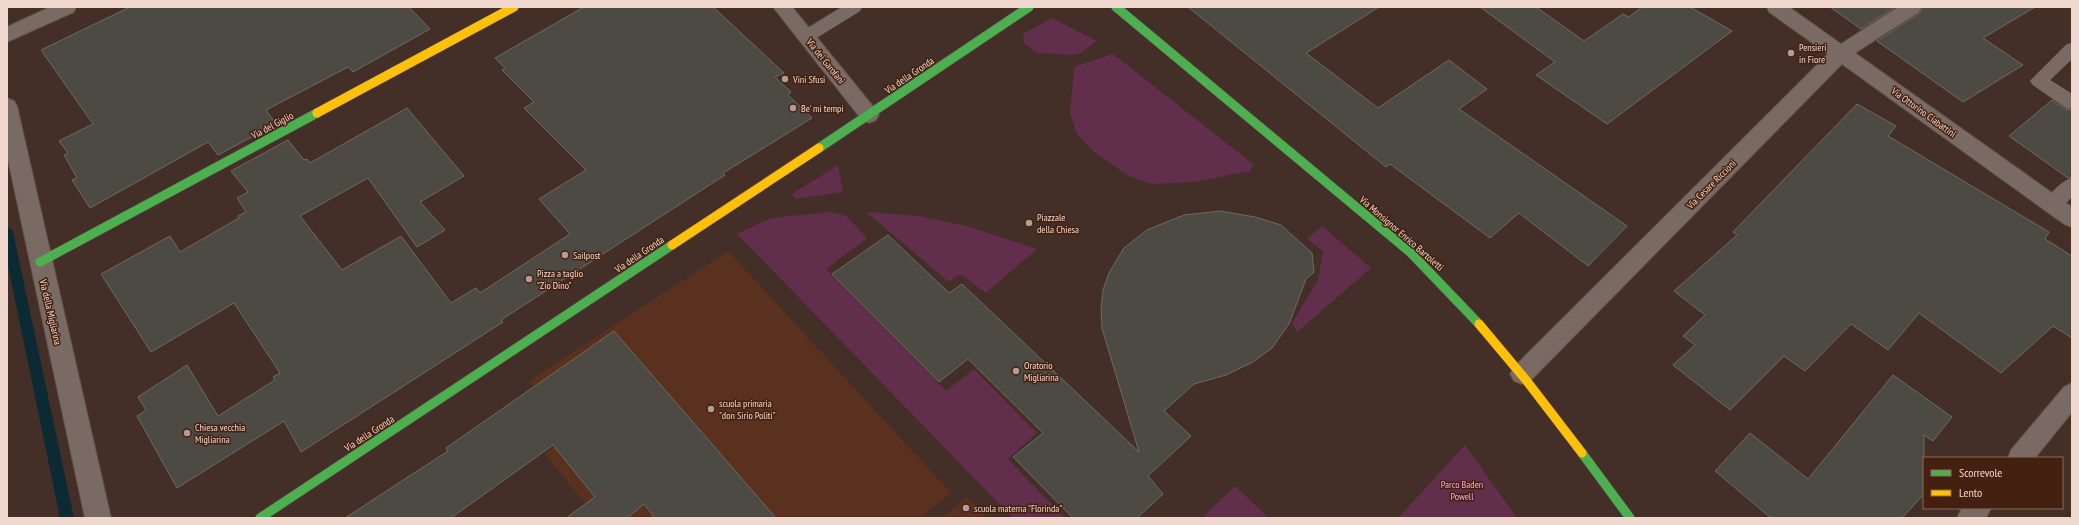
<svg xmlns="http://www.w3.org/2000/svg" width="2079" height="525" viewBox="0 0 2079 525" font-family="'PT Sans Narrow',sans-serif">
  <rect width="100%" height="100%" fill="#432f27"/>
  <g fill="#5a311e">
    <path d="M728,251L951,493L920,518H597L545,454L567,436L529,381Z"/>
    <path d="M967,497L987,518H942Z"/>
  </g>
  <g fill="#612e4b">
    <path d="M1052,18L1097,41L1081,53L1073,55L1037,53L1024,43L1023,34Z"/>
    <path d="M1113,54L1253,164L1250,171L1194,182L1152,184L1128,176L1092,150L1077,134L1070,113L1074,67Z"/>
    <path d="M838,165L843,192L795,199L792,194Z"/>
    <path d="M830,212L846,216L867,238L826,269L946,391L974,369L1037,433L1008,459L1065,518H1013L737,234L771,218Z"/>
    <path d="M866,212L919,216L967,226L1037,249L986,293L960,274L949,282Z"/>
    <path d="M1322,226L1371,268L1297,332L1292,323L1318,280L1323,251L1307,239Z"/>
    <path d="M1465,445L1517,518H1398Z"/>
    <path d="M1235,486L1269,518H1202Z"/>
  </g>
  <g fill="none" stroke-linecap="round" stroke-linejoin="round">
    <path fill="#0c2a33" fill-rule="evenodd" d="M7,227L11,229L13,232L74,518H60L7,261Z"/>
  </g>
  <g fill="#4c4a43" stroke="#6b6c64">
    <path d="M130,7H409L430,29L353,72L348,67L266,110L276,124L218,155L208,142L90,208L72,180L77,178L64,155L68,153L59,141L93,124L41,50Z"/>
    <path d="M584,7H713L784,73L775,77L791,92L788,95L812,118L723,173L725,175L501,320L503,322L301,452L284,421L177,488L137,416L146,410L138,397L187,365L218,416L275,380L273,377L280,373L234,303L151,352L101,274L170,236L180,252L239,218L238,216L246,212L237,198L248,192L231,171L288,140L304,160L307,159L310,163L407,108L464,176L420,202L445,230L417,247L368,178L300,216L342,270L401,236L451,303L476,288L480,293L570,234L539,199L586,170L524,108L534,102L502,70L505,68L495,58Z"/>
    <path d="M1188,7H1379L1306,53L1378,108L1449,60L1487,89L1459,109L1627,226L1588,266L1519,213L1490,238L1390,164L1386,167Z"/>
    <path d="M1480,7H1536L1584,41L1623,14L1629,17L1642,7H1690L1732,31L1607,124L1536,75L1555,62Z"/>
    <path d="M1830,7H1895L1861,29Z"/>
    <path d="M1922,7H2035L1983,38L2023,65L1963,102L1877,41L1920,13Z"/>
    <path d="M2052,100L2065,109L2072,110V177L2068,178L2009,136Z"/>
    <path d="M1857,104L1896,126L1888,136L2049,232L2045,239L2072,256V338L2053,326L2001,373L1919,313L1888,350L1851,324L1805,371L1784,356L1730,410L1673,365L1695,345L1683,336L1705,315L1674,291L1737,235L1733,232Z"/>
    <path d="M1220,211L1255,217L1281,225L1312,253L1314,272L1306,279L1289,324L1272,348L1253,362L1226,375L1194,384L1164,411L1191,436L1148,476L1163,494L1137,518H1073L1013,457L1043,433L968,359L939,382L832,274L888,235L949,293L962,284L1139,452L1102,328L1101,309L1103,290L1109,273L1124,248L1147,230L1184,215Z"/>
    <path d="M614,331L776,518H655L644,504L627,518H566L595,497L553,445L451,518H345L448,451L446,448Z"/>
    <path d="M1893,375L1952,417L1933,441L1924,435V494L1902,518H1771L1715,471L1750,433L1808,479Z"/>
  </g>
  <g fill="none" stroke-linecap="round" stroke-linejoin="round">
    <defs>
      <g id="lane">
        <path d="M842,7H862L860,11L813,40L807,42L801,40L799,36L801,32Z"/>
        <path d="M2072,43V59L2050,80L2072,94V109L2066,108L2033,85L2030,81L2066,45Z"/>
        <path d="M2072,178V197C2064,205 2059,213 2047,209L2044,204C2049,194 2061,181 2072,178Z"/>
      </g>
      <g id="street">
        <path d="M50,7H76L74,12L7,42V27Z"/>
        <path d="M773,7H792L876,110L879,115L876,120L869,123L862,120Z"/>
        <path d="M1767,7H1789L1841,44L1898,7H1921L1919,12L1855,53L2072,207V227L2064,224L1842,64L1530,381L1522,384L1514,381L1510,374L1514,367L1828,54L1769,12Z"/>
        <path d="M7,98L14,101L17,106L111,518H85L7,155Z"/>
        <path d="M2072,383V412L2035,458H2008L2011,450L2064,387Z"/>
        <path d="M1962,508H1991L1986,518H1957Z"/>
      </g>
      <g id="fast">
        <path d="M1116,7L1410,252L1479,324"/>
        <path d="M819,148L1029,7"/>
        <path d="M40,262L317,113"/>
        <path d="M1582,453L1630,518"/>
        <path d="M260,518L672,245"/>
      </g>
      <g id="slow">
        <path d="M317,113L514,7"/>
        <path d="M672,245L819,148"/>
        <path d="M1479,324L1526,380L1582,453"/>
      </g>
    </defs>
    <use href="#lane" stroke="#604e46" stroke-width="1"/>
    <use href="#street" stroke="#604e46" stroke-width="2"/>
    <use href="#fast" stroke="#604e46" stroke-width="10"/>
    <use href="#slow" stroke="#604e46" stroke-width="10"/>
    <use href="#lane" fill="#796a63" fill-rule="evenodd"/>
    <use href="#street" fill="#796a63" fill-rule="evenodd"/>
    <use href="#fast" stroke="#4caf50" stroke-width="9"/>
    <use href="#slow" stroke="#ffc107" stroke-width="9"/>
  </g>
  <g fill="#b49d94" stroke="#442010" stroke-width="1.5">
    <circle cx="1791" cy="53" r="4"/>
    <circle cx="785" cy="79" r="4"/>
    <circle cx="793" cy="108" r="4"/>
    <circle cx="1029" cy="223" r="4"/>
    <circle cx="565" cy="255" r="4"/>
    <circle cx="529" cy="279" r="4"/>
    <circle cx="1016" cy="371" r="4"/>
    <circle cx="711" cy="409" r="4"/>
    <circle cx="187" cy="433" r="4"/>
    <circle cx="966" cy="508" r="4"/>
  </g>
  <g text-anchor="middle" stroke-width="3" stroke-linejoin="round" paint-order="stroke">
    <g font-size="10" fill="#f1d8ce" stroke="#442010" text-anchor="start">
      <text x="1799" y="51">Pensieri<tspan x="1799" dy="12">in Fiore</tspan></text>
      <text x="793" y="83">Vini Sfusi</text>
      <text x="801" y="112">Be' mi tempi</text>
      <text x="1037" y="221">Piazzale<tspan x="1037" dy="12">della Chiesa</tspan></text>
      <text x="573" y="259">Sailpost</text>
      <text x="537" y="277">Pizza a taglio<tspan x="537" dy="12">"Zio Dino"</tspan></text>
      <text x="1024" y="369">Oratorio<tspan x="1024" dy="12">Migliarina</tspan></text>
      <text x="719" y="407">scuola primaria<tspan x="719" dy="12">"don Sirio Politi"</tspan></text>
      <text x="195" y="431">Chiesa vecchia<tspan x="195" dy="12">Migliarina</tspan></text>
      <text x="974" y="512">scuola materna "Florinda"</text>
    </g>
    <g font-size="10" fill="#f1d8ce" stroke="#442010">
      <text transform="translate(826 61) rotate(51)" y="4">Via dei Garofani</text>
      <text transform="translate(909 75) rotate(-34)" y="4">Via della Gronda</text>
      <text transform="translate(1924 112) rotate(36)" y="4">Via Ottorino Ciabattini</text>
      <text transform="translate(272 125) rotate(-28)" y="4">Via del Giglio</text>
      <text transform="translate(1711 184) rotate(-45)" y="4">Via Cesare Riccioni</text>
      <text transform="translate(1402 233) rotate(41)" y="4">Via Monsignor Enrico Bartoletti</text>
      <text transform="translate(639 254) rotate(-34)" y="4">Via della Gronda</text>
      <text transform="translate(51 312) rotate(77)" y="4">Via della Migliarina</text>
      <text transform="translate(369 433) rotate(-33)" y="4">Via della Gronda</text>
    </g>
    <g font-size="10" fill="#feaddc" stroke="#442010">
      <text x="1462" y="488">Parco Baden<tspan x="1462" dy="12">Powell</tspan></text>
    </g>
  </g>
  <rect width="2079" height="525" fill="none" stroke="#f1d8ce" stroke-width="16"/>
  <rect x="1923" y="457" width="140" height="52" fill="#442010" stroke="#896a5c"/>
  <rect x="1931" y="470" width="20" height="6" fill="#4caf50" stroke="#896a5c"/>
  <text x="1959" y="477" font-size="12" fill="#f1d8ce">Scorrevole</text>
  <rect x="1931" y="490" width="20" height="6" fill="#ffc107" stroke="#896a5c"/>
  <text x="1959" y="497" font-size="12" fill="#f1d8ce">Lento</text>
</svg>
